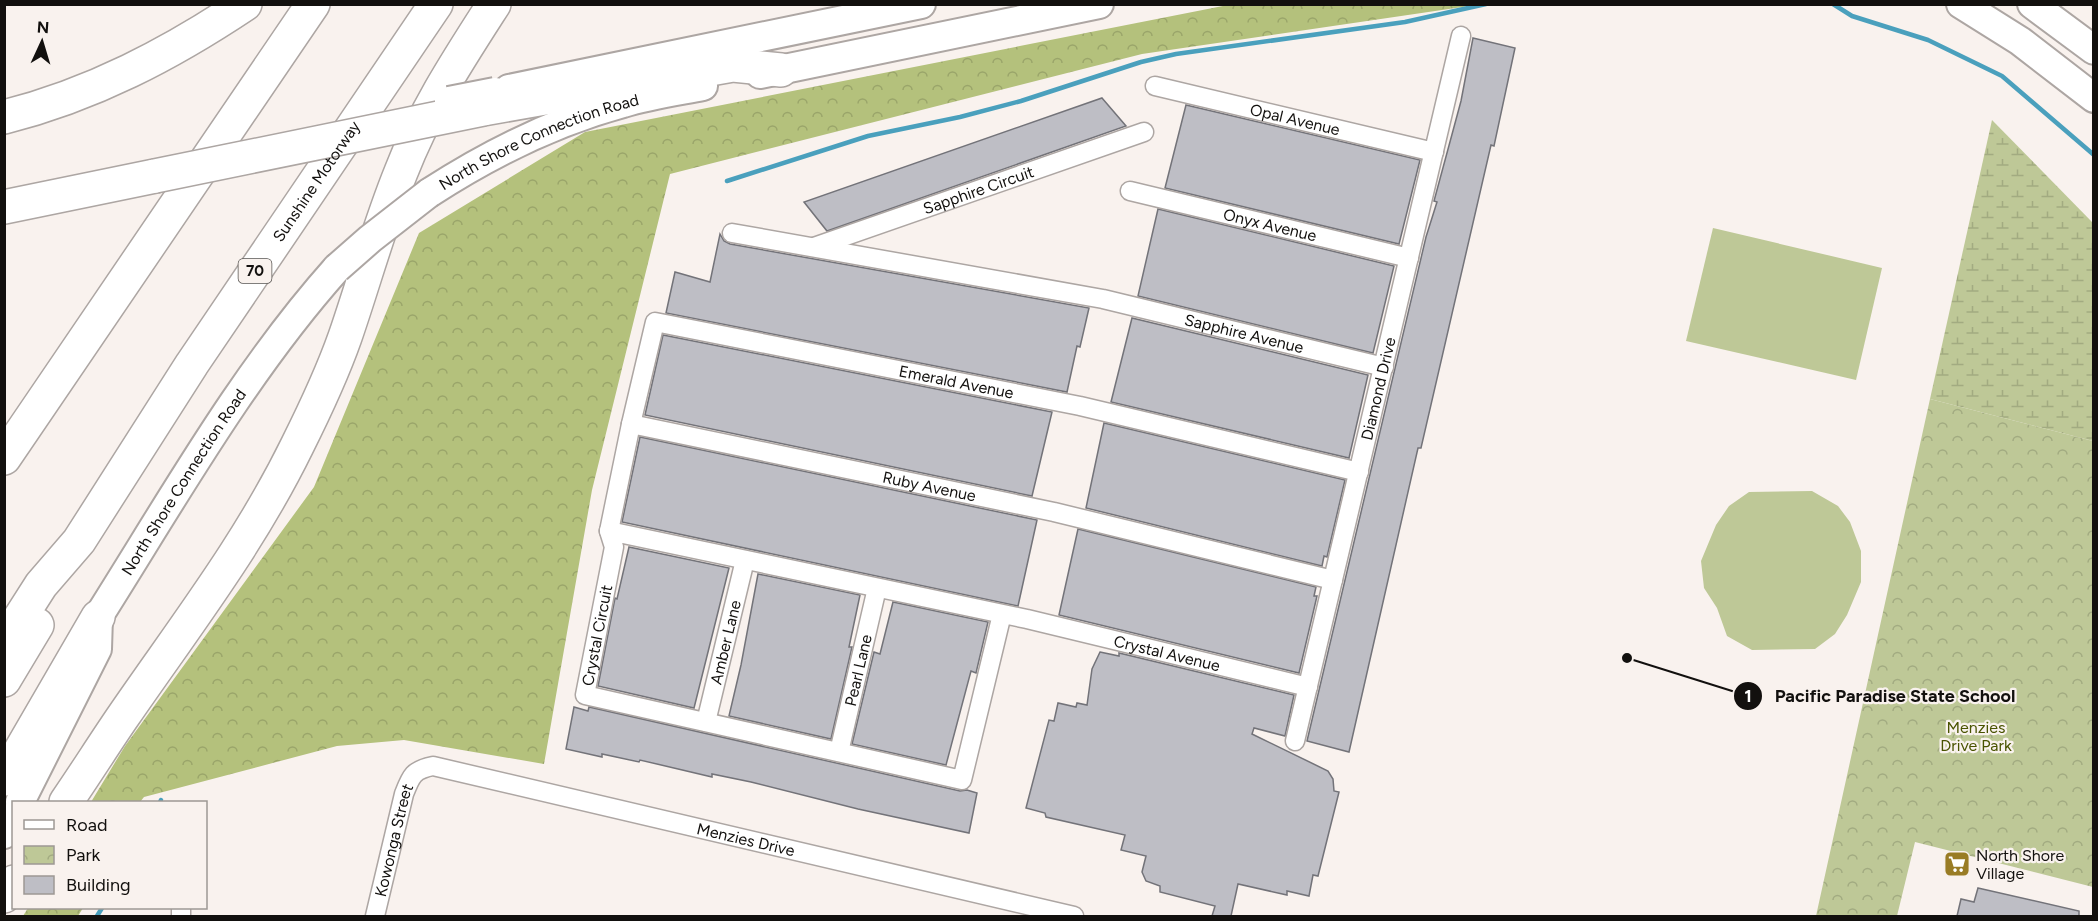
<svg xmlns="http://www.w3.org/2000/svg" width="2098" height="921" viewBox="0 0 2098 921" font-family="Figtree,sans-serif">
  <defs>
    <pattern id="forest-crowns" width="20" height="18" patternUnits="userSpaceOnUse" patternTransform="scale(1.5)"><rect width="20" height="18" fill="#b4c17c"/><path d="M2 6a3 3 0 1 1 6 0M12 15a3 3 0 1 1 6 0" fill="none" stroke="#9aa56a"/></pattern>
    <pattern id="wetland-marsh" width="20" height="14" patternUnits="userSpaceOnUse" patternTransform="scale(1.5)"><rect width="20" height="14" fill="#bec897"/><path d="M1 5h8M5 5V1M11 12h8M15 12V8" fill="none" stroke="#a2ab81"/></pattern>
    <pattern id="park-crowns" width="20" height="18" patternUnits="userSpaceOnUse" patternTransform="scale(1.5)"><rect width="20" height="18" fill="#bec897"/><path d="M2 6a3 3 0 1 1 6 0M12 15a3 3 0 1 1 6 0" fill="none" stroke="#a2ab81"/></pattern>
  </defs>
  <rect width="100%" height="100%" fill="#f9f2ee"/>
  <g fill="#bec897">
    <path d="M1713,228L1882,268L1856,380L1686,341Z"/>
    <path d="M1812,491L1838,506L1850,522L1861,551V582L1847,615L1835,634L1815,649L1752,650L1727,636L1717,608L1704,588L1701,561L1716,525L1729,506L1749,492Z"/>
  </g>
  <g fill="url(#forest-crowns)">
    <path d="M1233,4L1476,5L1142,54L670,174L592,490L544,764L404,740L337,746L144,797L140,802H91L125,746L314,487L419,233L585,132Z"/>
    <path d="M28,908H83L78,916H23Z"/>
  </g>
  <path fill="url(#wetland-marsh)" d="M1992,120L2093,223V441L1930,399Z"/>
  <path fill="url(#park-crowns)" d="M1930,399L2093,441V887L1915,842L1897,916H1816Z"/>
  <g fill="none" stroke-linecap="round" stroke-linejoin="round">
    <g stroke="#4aa0bd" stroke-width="4.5">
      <path d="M1833,4L1852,16L1928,40L2002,76L2094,155"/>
      <path d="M727,181L868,136L960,117L1021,101L1141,62L1176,54L1405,22L1486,4"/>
      <path d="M160,802L161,800"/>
      <path d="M97,916L102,908"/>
    </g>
  </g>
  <g fill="#bebec5" stroke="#737379" stroke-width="1.5">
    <path d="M1473,38L1515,48L1494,146L1491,145L1421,448H1418L1349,752L1307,741L1426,237L1437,202L1434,201L1461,101Z"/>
    <path d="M1102,98L1126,126L827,231L804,202Z"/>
    <path d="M1186,105L1420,160L1399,244L1165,188Z"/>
    <path d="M1158,209L1394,266L1373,353L1138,296Z"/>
    <path d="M720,234L724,241L730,244L1089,308L1080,347L1077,346L1067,392L666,313L675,272L710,282Z"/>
    <path d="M1132,318L1368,375L1349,458L1111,402Z"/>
    <path d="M663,335L1052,412L1032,496L645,415Z"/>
    <path d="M1104,423L1345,480L1327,557L1324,556L1322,566L1086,508Z"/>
    <path d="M640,437L1037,520L1018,606L622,522Z"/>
    <path d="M1078,529L1316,587L1314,596H1317L1299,673L1059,615Z"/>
    <path d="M629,547L729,568L694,708L598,686L615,598L617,599Z"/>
    <path d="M758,574L860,595L849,647H852L831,739L729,716L741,665Z"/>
    <path d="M893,602L988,622L976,673L971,671L946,765L852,744L874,652L880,654Z"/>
    <path d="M1100,652L1119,656V653L1294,695L1285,736L1254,728L1252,734L1328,771L1333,779L1334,791L1339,792L1318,876L1313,875L1309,896L1287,891V895L1238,884L1231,916H1212L1215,906L1160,892V886L1146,881L1142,872L1146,856L1121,850L1125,835L1046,817L1045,813L1026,808L1049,720L1054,721L1058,703L1076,707L1077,703L1087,705L1092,669Z"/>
    <path d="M574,707L588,711L589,707L960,791L967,790L977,793L969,833L858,809L751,782L712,774V777L640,760L639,762L602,754V757L566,749Z"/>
    <path d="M1978,888L2079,911V916H1957L1961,899L1974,902Z"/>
  </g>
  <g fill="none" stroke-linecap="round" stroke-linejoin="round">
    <defs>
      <g id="street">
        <path id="s1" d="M1155,86L1434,152"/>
        <path id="s2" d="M1130,191L1409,258"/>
        <path id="s3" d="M732,233L1103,299L1384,367"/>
        <path id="s4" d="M814,247L1144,132"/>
        <path id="s5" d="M631,424L655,322L1080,406L1359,472"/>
        <path id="s6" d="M609,531L631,424L1054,512L1333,580"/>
        <path id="s7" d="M1002,614L962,780L585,695L614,547L609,531L1027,619L1308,687"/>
        <path id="s8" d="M706,722L745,560"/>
        <path id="s9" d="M1295,741L1461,36"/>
        <path id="s10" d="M839,752L877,588"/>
        <path d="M181,908V916"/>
        <path id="s11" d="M375,916L404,794C411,776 413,770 433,766L1074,916"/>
      </g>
      <g id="primary">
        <path d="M1961,4L2020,41L2094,98"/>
        <path d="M2032,4L2094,50"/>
        <path d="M760,74L1099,4"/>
        <path d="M509,89L921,4"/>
        <path id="s12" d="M429,193C489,154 553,122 623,103C649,95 677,91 703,86"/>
        <path id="s13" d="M20,802L97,649L98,617C172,500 244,372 337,268"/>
        <path d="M4,834L14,816"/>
      </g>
      <g id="highway">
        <path d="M483,109L733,65L781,70"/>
        <path d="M4,117C92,95 170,54 245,4"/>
        <path d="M4,207L155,176"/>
        <path d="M4,458L313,4"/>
        <path id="s14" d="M4,643L41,585L79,541L192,364L436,4"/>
        <path d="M4,680L37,625"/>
        <path d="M4,779L98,617"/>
        <path d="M66,802C86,773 104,744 124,715C186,625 249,544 297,446C315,410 332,374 345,337C364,282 379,226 401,172C425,110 458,60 494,4"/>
        <path d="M4,896L14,882"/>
      </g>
    </defs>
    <use href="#street" stroke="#ada6a3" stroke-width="21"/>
    <use href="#primary" stroke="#ada6a3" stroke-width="32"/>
    <use href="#highway" stroke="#ada6a3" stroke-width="36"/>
    <use href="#street" stroke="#fff" stroke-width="18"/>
    <use href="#primary" stroke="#fff" stroke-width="28"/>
    <use href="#highway" stroke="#fff" stroke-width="33"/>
    <defs>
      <g id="primary-bridge">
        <path d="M449,101L495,92"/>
        <path d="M337,268L370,239L429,193"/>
      </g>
      <path id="highway-bridge" d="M155,176L483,109"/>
    </defs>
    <use href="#primary-bridge" stroke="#ada6a3" stroke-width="32" stroke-linecap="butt"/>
    <use href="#highway-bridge" stroke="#ada6a3" stroke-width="36" stroke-linecap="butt"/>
    <use href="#primary-bridge" stroke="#fff" stroke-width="28"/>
    <use href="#highway-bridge" stroke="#fff" stroke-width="33"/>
  </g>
  <defs>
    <symbol id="supermarket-square" viewBox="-11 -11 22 22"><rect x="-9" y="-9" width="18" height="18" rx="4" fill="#997c25" stroke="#f9f2ee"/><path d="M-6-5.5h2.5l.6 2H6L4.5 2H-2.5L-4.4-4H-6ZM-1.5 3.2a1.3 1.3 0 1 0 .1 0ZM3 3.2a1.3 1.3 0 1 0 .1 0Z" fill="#fff"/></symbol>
  </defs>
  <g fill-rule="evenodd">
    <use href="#supermarket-square" x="1942" y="849" width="30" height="30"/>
  </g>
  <g text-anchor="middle" stroke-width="4.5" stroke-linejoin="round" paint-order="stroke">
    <rect fill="#f9f2ee" stroke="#575451" stroke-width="1.5" x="238.5" y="259" width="33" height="24" rx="4.5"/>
    <g font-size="15" font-weight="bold" fill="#12100e">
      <text x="255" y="276">70</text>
    </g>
    <g font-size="16" fill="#12100e" stroke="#f9f2ee">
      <text dy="6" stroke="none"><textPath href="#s1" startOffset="144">Opal Avenue</textPath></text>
      <text dy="6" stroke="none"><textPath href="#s12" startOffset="122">North Shore Connection Road</textPath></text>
      <text dy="6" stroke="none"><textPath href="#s14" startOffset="558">Sunshine Motorway</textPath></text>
      <text dy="6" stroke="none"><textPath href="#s4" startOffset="174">Sapphire Circuit</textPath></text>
      <text dy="6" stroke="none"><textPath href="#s2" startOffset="144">Onyx Avenue</textPath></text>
      <text dy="6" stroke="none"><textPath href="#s3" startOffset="522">Sapphire Avenue</textPath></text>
      <text dy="6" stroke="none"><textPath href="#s5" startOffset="412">Emerald Avenue</textPath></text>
      <text dy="6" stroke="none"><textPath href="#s9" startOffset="362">Diamond Drive</textPath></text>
      <text dy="6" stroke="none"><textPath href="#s13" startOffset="363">North Shore Connection Road</textPath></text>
      <text dy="6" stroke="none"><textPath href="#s6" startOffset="414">Ruby Avenue</textPath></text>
      <text dy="6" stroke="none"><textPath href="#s7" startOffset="618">Crystal Circuit</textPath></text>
      <text dy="6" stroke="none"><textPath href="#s8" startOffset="82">Amber Lane</textPath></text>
      <text dy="6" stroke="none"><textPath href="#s7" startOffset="1296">Crystal Avenue</textPath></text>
      <text dy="6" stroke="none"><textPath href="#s10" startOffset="84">Pearl Lane</textPath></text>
      <text dy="6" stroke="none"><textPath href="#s11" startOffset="490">Menzies Drive</textPath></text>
      <text dy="6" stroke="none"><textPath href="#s11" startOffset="78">Kowonga Street</textPath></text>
    </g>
    <g font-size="16" fill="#495300" stroke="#f9f2ee">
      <text x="1976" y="733">Menzies<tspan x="1976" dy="18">Drive Park</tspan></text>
    </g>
    <g font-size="16" fill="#12100e" stroke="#f9f2ee" text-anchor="start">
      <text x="1976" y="861">North Shore<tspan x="1976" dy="18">Village</tspan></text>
    </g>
  </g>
  <path fill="none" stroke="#12100e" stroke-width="2" d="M1627 658L1748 696"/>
  <g fill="#12100e" stroke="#f9f2ee" stroke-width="2">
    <circle cx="1627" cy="658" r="6"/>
    <circle cx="1748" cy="696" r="15"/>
  </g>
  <g font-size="18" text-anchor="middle" font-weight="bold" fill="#fff">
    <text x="1748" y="702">1</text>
  </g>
  <g font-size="18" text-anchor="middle" font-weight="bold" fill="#12100e" stroke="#f9f2ee" stroke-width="4.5" stroke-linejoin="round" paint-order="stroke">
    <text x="1895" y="702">Pacific Paradise State School</text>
  </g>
  <rect width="2098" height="921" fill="none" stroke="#12100e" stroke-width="12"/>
  <rect x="12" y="801" width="195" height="108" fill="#f9f2ee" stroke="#9d9894" stroke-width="1.5"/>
  <rect x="24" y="820" width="30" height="9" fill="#ffffff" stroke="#9d9894" stroke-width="1.5"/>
  <text x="66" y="831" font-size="18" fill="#12100e">Road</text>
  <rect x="24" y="846" width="30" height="18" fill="url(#park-crowns)" stroke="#9d9894" stroke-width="1.5"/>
  <text x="66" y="861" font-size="18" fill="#12100e">Park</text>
  <rect x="24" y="876" width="30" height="18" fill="#bebec5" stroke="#9d9894" stroke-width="1.5"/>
  <text x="66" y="891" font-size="18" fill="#12100e">Building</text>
  <g transform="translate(42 42) rotate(4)" stroke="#f9f2ee" stroke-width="4.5" paint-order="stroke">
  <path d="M0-4.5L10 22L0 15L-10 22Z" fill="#12100e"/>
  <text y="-9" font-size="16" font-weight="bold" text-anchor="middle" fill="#12100e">N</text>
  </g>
</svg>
